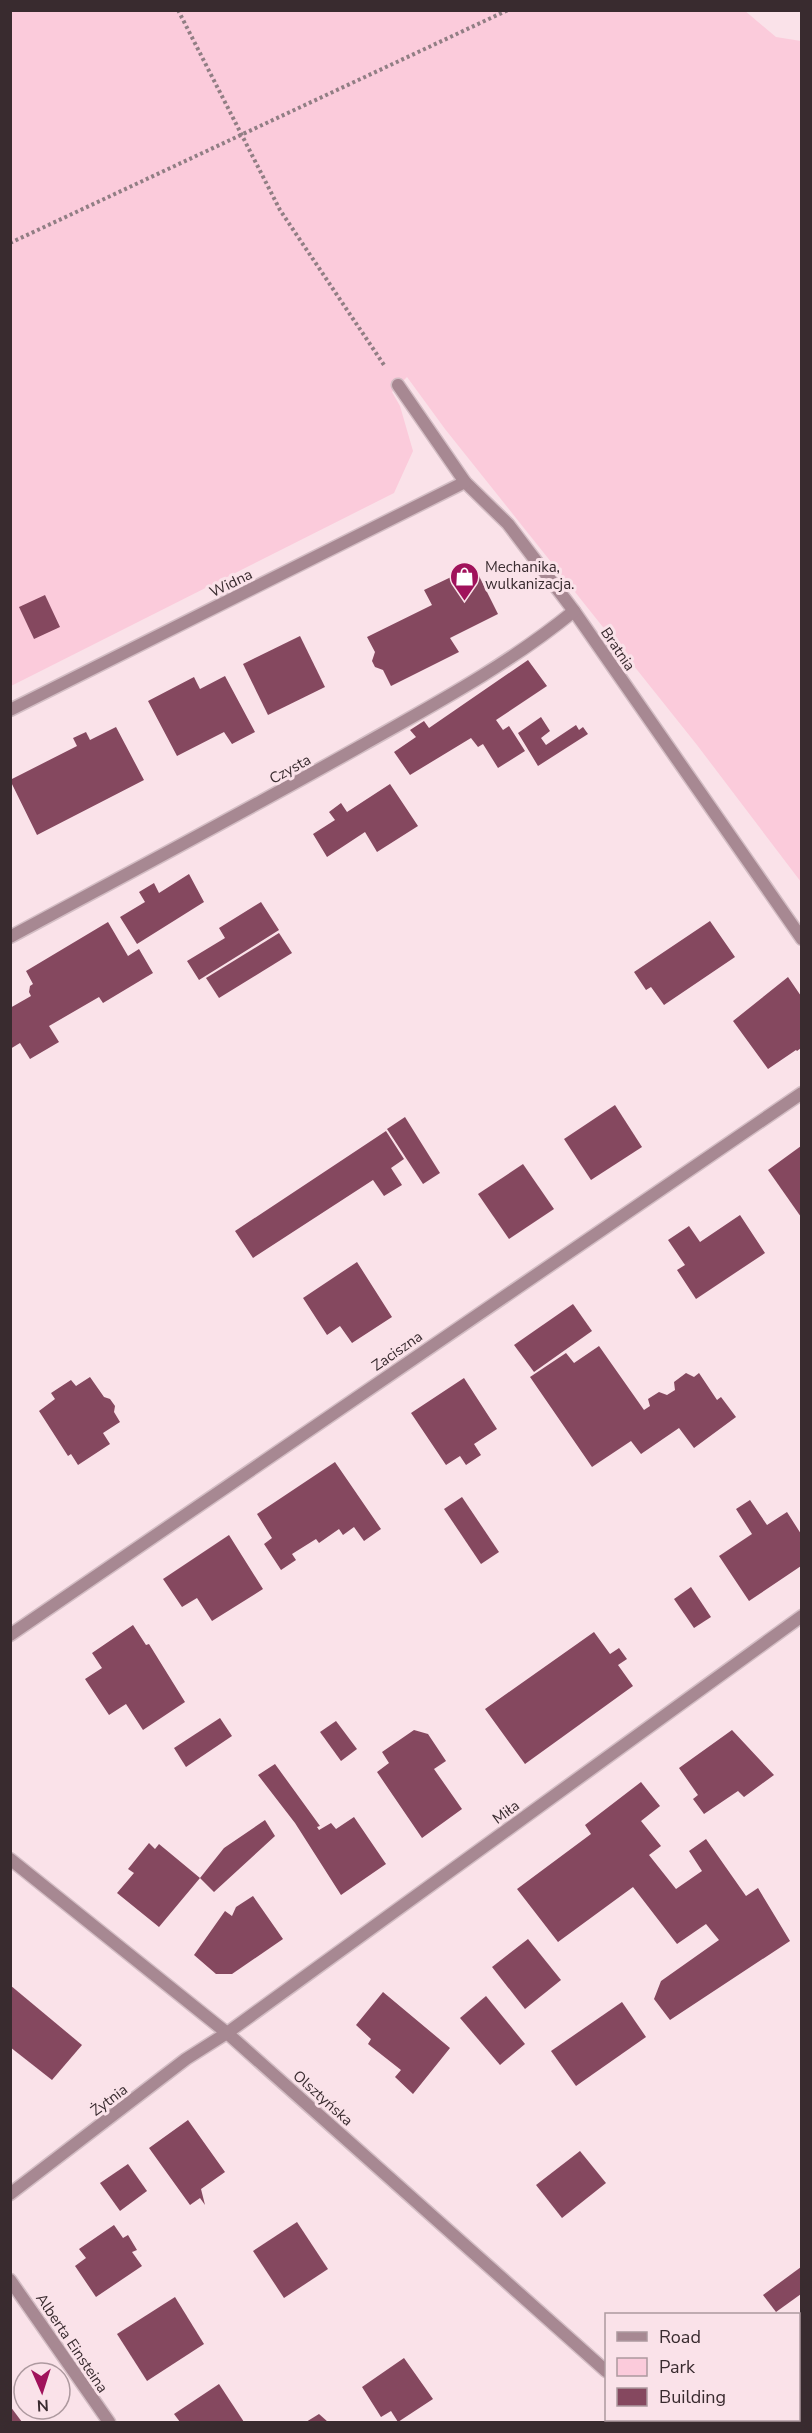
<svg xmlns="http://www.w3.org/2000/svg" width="812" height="2433" viewBox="0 0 812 2433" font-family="'Nunito Sans',sans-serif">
  <rect width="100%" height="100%" fill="#fae2e9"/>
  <path fill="#fbcbdb" d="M744,10L776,37L801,41V882L697,745L445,429L407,377L392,392L400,406L413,451L394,493L11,686V11Z"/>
  <g fill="#85485f">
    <path d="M474,566L498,614L450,638L459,652L391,686L383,670L375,667L372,661L375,652L367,637L432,605L424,590Z"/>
    <path d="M45,595L60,627L34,639L19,607Z"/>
    <path d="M300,636L325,687L268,715L243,664Z"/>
    <path d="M528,660L547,686L496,720L503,730L509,726L525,751L498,768L483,744L478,747L471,738L410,775L394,752L416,737L410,730L424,721L429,728Z"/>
    <path d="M225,676L255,732L232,744L224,732L177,756L148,701L194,677L200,689Z"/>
    <path d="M541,717L550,731L541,738L546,745L576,725L579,730L583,727L588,734L538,766L518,733Z"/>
    <path d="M116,727L144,780L37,835L10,780L77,746L73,738L86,732L90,740Z"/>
    <path d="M390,784L418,826L377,852L365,832L327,857L313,834L335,820L329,812L341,803L347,812Z"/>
    <path d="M189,874L204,902L137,944L120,917L145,902L139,892L154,883L159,893Z"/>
    <path d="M261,902L279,930L199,980L187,961L225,938L219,928Z"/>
    <path d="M710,921L735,957L664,1005L651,987L646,990L634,972Z"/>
    <path d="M108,922L128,956L139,949L153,973L103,1003L99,997L49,1026L59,1042L30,1059L20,1043L10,1049V1008L31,996L29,992L30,986L33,984L26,971Z"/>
    <path d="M279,933L292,953L219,998L206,978Z"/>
    <path d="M788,977L801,996V1048L797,1051L796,1050L768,1069L733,1021Z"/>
    <path d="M615,1105L642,1147L591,1180L564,1139Z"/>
    <path d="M405,1117L440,1173L423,1184L387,1129Z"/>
    <path d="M386,1131L404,1159L391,1168L402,1185L384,1196L373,1180L253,1258L235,1231Z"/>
    <path d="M801,1146V1217L768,1170Z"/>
    <path d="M523,1164L554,1209L509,1239L478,1194Z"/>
    <path d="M740,1215L765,1253L696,1299L677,1270L685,1265L668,1240L689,1226L700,1242Z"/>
    <path d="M357,1262L392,1317L352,1343L340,1326L327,1335L303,1298Z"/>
    <path d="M573,1304L592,1331L534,1372L514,1345Z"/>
    <path d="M599,1346L644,1410L650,1406L648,1399L659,1392L667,1395L675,1390L674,1382L686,1373L694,1377L699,1373L717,1400L721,1397L736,1417L694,1448L679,1428L641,1454L631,1441L592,1467L530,1377L566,1353L574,1363Z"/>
    <path d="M90,1377L104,1397L110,1399L115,1406L114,1412L120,1422L103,1433L110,1444L78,1465L71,1454L68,1456L39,1411L55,1399L51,1393L71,1380L76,1386Z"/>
    <path d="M464,1378L497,1429L474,1444L481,1455L466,1465L460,1456L446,1465L411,1413Z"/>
    <path d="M335,1462L381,1529L364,1541L354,1527L343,1535L339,1529L319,1543L316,1539L292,1554L296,1560L281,1570L264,1544L272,1538L257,1514Z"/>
    <path d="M462,1497L499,1552L481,1564L444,1509Z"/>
    <path d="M750,1500L767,1525L787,1512L801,1534V1566L749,1601L719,1556L752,1534L736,1509Z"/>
    <path d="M229,1535L263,1589L212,1621L197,1598L182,1607L163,1579Z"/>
    <path d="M691,1587L711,1617L694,1628L674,1599Z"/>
    <path d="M133,1625L146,1645L149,1644L185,1702L143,1730L126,1704L109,1715L85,1679L102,1668L92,1653Z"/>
    <path d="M594,1632L610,1654L619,1648L627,1659L618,1665L633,1686L525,1764L485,1709Z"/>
    <path d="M220,1718L232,1736L186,1767L174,1748Z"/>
    <path d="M336,1721L357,1749L341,1761L320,1732Z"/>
    <path d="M414,1730L428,1734L446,1761L434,1769L462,1809L422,1838L377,1772L389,1763L382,1752Z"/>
    <path d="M732,1730L774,1775L744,1797L738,1791L704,1814L693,1799L698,1795L679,1768Z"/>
    <path d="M275,1764L320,1826L317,1827L319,1830L331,1823L336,1829L354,1817L386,1864L341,1895L295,1823L258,1775Z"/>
    <path d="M641,1782L660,1806L641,1821L661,1846L649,1855L676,1889L702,1871L689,1851L706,1839L746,1896L758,1888L790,1941L670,2020L654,1999L661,1981L719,1940L706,1924L677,1944L633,1887L558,1942L517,1889L591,1834L585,1825Z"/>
    <path d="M265,1820L275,1836L214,1892L200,1878L159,1927L117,1893L134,1873L128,1869L149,1843L155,1849L159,1844L200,1878L224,1848Z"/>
    <path d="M253,1896L283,1939L232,1974H216L194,1955L225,1911L232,1916L236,1907Z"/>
    <path d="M528,1939L561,1980L525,2009L492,1967Z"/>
    <path d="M10,1985L82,2045L52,2080L10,2047Z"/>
    <path d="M383,1992L450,2048L413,2094L395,2077L401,2070L368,2044L371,2039L356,2025Z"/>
    <path d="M486,1996L525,2044L500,2065L460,2018Z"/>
    <path d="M622,2002L646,2037L576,2086L551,2051Z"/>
    <path d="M188,2120L225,2172L201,2189L205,2205L200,2198L190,2205L149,2148Z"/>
    <path d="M580,2151L606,2183L562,2218L536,2185Z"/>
    <path d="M128,2164L147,2191L120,2211L100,2183Z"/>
    <path d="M297,2222L328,2269L284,2298L253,2251Z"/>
    <path d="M114,2225L123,2238L128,2235L137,2250L132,2252L142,2266L96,2297L75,2266L86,2258L79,2249Z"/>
    <path d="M801,2267V2294L776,2312L763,2295Z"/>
    <path d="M175,2297L204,2344L147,2381L117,2334Z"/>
    <path d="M404,2358L433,2399L398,2422L391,2411L381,2417L362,2387Z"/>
    <path d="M801,2367V2422H756L753,2420H798V2369Z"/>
    <path d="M219,2384L244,2422H180L174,2414Z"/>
    <path d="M10,2406L22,2422H10Z"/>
    <path d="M319,2414L328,2422H306Z"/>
  </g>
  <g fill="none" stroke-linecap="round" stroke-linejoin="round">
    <defs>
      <g id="street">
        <path d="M398,385L465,482L508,524L574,611L802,939"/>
        <path d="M10,710L465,482"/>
        <path d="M10,937C127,874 244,812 359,747C433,705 508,665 574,611"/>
        <path d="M10,1635L802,1093"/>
        <path d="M10,1859L227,2033L606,2371"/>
        <path d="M10,2194L186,2059L227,2033L802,1616"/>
        <path d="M10,2280L109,2422"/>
        <path d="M661,2420L664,2422"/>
      </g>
    </defs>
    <use href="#street" stroke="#d3bdc4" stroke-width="15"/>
    <g stroke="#917e84" stroke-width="4" stroke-dasharray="3 3" stroke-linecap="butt">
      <path d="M178,10L280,210L384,365"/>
      <path d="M10,243L508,10"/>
    </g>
    <use href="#street" stroke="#a78892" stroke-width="12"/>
  </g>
  <defs>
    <symbol id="shop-pin" viewBox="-11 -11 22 30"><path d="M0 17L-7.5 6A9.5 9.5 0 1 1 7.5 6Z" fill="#a0125b" stroke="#fae2e9"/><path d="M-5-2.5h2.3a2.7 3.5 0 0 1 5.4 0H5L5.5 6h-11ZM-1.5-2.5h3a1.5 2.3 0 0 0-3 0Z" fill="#fff"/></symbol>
  </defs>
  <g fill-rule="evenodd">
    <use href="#shop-pin" x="448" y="560" width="33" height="45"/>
  </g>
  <g text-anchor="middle" stroke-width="6" stroke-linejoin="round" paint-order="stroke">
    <g font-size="15" fill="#392b2f" stroke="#fae2e9" text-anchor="start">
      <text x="485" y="572">Mechanika,<tspan x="485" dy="17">wulkanizacja.</tspan></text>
    </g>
    <g font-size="15" fill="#392b2f" stroke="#fae2e9">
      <text transform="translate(231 583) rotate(-26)" y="5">Widna</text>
      <text transform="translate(618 649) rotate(56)" y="5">Bratnia</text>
      <text transform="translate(290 769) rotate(-29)" y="5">Czysta</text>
      <text transform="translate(397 1351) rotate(-35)" y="5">Zaciszna</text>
      <text transform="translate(506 1812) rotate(-36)" y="5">Miła</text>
      <text transform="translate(323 2098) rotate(42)" y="5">Olsztyńska</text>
      <text transform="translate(109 2100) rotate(-37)" y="5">Żytnia</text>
      <text transform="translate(72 2343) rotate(56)" y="5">Alberta Einsteina</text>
    </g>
  </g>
  <rect width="812" height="2433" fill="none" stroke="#392b2f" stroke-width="24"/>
  <rect x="605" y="2313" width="195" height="108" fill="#fae2e9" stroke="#ad999f" stroke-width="1.5"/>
  <rect x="617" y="2332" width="30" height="9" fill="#a78892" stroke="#ad999f" stroke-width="1.5"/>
  <text x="659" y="2343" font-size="18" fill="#392b2f">Road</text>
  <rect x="617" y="2358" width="30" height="18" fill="#fbcbdb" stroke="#ad999f" stroke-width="1.5"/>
  <text x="659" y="2373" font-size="18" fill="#392b2f">Park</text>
  <rect x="617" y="2388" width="30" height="18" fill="#85485f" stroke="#ad999f" stroke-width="1.5"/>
  <text x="659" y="2403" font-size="18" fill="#392b2f">Building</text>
  <g transform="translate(42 2391) rotate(177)"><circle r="28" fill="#fae2e9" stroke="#ad999f" stroke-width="1.5"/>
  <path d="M0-4.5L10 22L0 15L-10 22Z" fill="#a0125b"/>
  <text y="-9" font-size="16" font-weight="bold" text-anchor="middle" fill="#392b2f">N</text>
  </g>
</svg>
